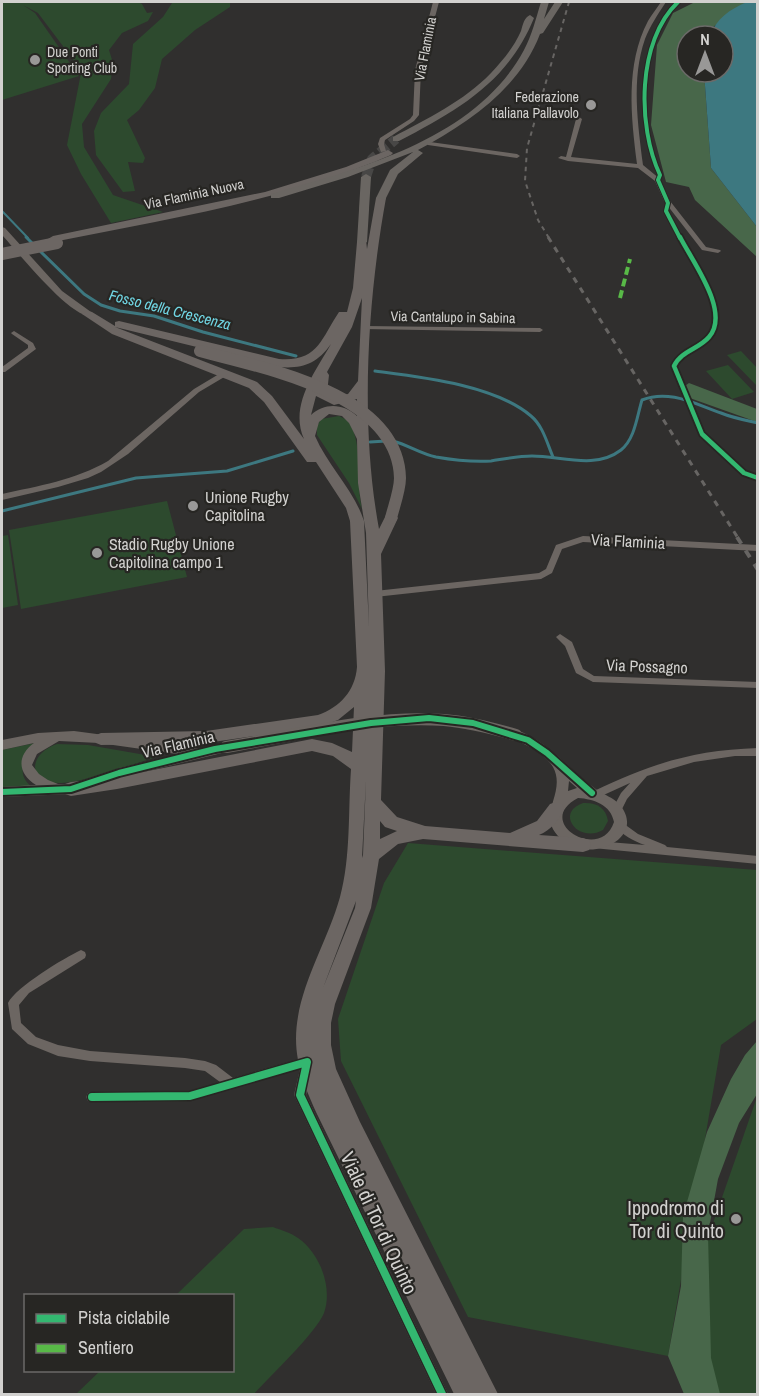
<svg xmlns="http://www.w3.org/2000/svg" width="759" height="1396" viewBox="0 0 759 1396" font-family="'Archivo Narrow',sans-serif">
  <rect width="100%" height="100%" fill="#302f2e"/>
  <g fill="#2d4a2e">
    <path d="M2,2H138L142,4L147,13L153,12L148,21L122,33L109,50L113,63L111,79L82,124L84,147L113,195L163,212L111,223L81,174L67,145L81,73L78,66L38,13L23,5L35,13L79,76L2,100Z"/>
    <path d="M168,2H230V7L195,30L162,59L155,88L139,110L127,120L145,158L143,163L128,162L135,191L123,192L96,155L94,131L101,113L129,84L133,44L163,17L172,3Z"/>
    <path d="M741,351L757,368V386L727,355Z"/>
    <path d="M728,365L754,392L732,399L706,371Z"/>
    <path d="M339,416L349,421C364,449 355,477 362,509L349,483L317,435V426L321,419Z"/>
    <path d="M167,501L187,577L21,609L9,530Z"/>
    <path d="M8,535L18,605L2,608V536Z"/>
    <path d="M35,743C26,758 14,773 32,787L25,790L2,789V750Z"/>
    <path d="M57,744L88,745L157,757C129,765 90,781 62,783C28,785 26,755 57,744Z"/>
    <path d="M583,803C595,802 606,807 608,821L603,830C579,844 554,813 583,803Z"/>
    <path d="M408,843L757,870V1019L721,1045L668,1356L468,1317L341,1061L338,1019L384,883Z"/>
    <path d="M757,1097V1394H699L672,1341Z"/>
    <path d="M273,1227C281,1230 291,1233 298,1238C320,1253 333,1288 324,1313C316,1333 270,1376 254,1394H76L100,1371L232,1370V1296L176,1295L244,1229Z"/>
  </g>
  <g fill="#48674a">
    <path d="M695,2H747L713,27L710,36H687V72H704L711,168L757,227V257L695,200L689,187L666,182L651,125L657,45L673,13Z"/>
    <path d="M689,383L757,409V422L687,397L682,388Z"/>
    <path d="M757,1041V1094L739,1123L718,1179L708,1234L711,1358L720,1394H684L668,1356L681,1286L683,1216L707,1132L731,1079L745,1055Z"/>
  </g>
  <path fill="#3d7880" d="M747,2H758L757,227L711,168L704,72H723V36H710C716,19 730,9 747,2Z"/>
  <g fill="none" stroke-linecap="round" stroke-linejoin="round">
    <path stroke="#3d7880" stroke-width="2" d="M2,211L28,238"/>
    <g stroke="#3d7880" stroke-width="3">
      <path d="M26,237L34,245"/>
      <path d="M40,251L84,294L101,305L120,311L154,316L203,332L296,356"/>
      <path d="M375,371C421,377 495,385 531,416C543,426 547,443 553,457"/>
      <path d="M393,441C408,445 421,454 436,457C453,460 473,462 491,461C504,459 518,456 532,456C561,456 595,470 621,450C635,439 637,416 642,400C669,389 695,404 721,413C733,418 745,420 758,423"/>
      <path d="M370,442L386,441"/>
      <path d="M2,511L136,478L227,471L293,451"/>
    </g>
    <path stroke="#484746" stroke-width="10" stroke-dasharray="10 4.5" stroke-linecap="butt" d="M366,177L372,159L396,139"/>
    <g fill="#6c6662" fill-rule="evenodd">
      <path d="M433,2H439L421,70L419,115L414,121L385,140L384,144L386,151L381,152L378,144L380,138L410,119L413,115L415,70Z"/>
      <path d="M661,2H666C658,14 650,26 645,39C631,79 638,124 643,165L660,179L670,201L706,247L720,250L721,251L718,253L702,250L664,201L655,181L638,168L568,161L558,158L561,156L566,157L576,119L579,117L582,119L571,157L637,164C631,117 625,65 648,21C652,14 657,8 661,2Z"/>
      <path d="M430,142L517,154L520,156L517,158L428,145L427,144Z"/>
      <path d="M365,326L540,328L543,330L540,332L363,329L362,328Z"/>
      <path d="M14,331L33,343L36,349L5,372H2V367L28,348V345L12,334L11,333Z"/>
      <path d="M224,371H227L231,373L199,392L128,454L101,472L88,478L58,487L2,500V494C38,486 75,480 108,461L194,389Z"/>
      <path d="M583,536L758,545V551L583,542L562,549L552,573L541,579L375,597L371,594L375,591L539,573L546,569L556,545Z"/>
      <path d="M560,634L572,642L583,669L594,676L758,682V688L593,682L576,673L565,646L556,637Z"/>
      <path d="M758,748V756H735L694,762L647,776L627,799L620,813L617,814L614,813L612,810L621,793L630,783L597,798L594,797L592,794L594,791C651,764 693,750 758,748Z"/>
      <path d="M620,821L638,834L665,845L667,847L758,856V864L593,848L591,845L593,842L596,841L645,845C633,841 622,835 615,825L617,822Z"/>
      <path d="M81,950L85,952L86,955L85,958L29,993L19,1005L21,1023L36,1037L58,1045L90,1051L185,1058L205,1061L216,1065L233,1078L307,1057L311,1058L313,1062L306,1095L448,1394H436L296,1099L294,1095L300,1069L190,1101L92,1102L88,1101L86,1097L88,1093L92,1092L190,1091L220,1082L205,1071L185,1068L90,1061L58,1056L28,1044L12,1029L8,1003C16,987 64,958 81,950Z"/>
    </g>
    <g fill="#6c6662" fill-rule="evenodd">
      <path d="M2,227L5,228L62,291L91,312V316C70,318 17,251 2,235Z"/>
      <path d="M516,730C549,741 569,770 597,790C604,795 613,797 620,805C646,837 594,863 565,842C531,817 568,795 553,767C545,753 525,745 512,738L510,735L512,732ZM569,781L577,788L568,791ZM578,798C594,799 611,805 614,822C601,863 532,822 578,798Z"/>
      <path d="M74,731L157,742L192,744L196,745L198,749L226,742L230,743L232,747L230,751L226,752L119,778L71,794L2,797V787L36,785C18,774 16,756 34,743L2,750V740L38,733ZM59,741L99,743L177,754L119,768L71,784H58L48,780L39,774L32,765L37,754Z"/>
    </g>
    <g fill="#6c6663" fill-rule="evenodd">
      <path d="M388,150L393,153L391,155C283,201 168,219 53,242L48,239L53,236L265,192L346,167Z"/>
      <path d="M381,195L386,198C367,302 360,426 379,529L386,515H396L398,518L381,554L385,671L381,800L397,817L425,826L510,833L537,821L550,804L556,802L562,804L564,809C558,821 551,830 539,835L583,838L589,840L591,845L589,850L583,852L423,839L398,844L379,859L371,908L335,1004L331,1023V1045L336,1069L360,1122L498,1394H454L316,1112C309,1096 301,1079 298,1060C287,1002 325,951 340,897C351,857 348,811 351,769L333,756L312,751L117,789L71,796L65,794L63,789L65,784L71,782L117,777L312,739L332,743L352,752L354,707L338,720L318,727L206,743L101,745L96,743L93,739L96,735L101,733L206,731L318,715C340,707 355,691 357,667L350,521L346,508L316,462H307L264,402L249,388L112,334L82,314L88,311L92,312L115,326V322L119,321L279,359C318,362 321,339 339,312H347L353,288L357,242L358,240H366L367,249L376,198ZM362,298L358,381L348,394L335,397L327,393L329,375L327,372L352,327ZM115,327L279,367C302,369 317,364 331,344C315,372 289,406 304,439L272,396L257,382ZM316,396L334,405L357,399V416C344,404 325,402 311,415ZM329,414L342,416L349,423L357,439L358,483L366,533L369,627L364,521C354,490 328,466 315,436L319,422ZM366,780L363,855L362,858ZM380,821L385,827L397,831L380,839ZM356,901L355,908L323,988Z"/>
    </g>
    <g fill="#6a6662" fill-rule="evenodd">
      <path d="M541,2H549L544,19L555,2H563L543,33L540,34C519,89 468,123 418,150L423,153L398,174L385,200L376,198L390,170L413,152L348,177L279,198H271V194C361,168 476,139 524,50C532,35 536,18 541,2Z"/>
      <path d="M530,15L534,18C508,82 458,110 399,141H393V137C427,119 464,101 491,73C503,60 514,47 521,31C523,24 524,18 530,15Z"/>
      <path d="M366,174L371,177L367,242L362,245L357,242L361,177Z"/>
    </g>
    <path stroke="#676563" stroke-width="2" stroke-dasharray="4.5 4.5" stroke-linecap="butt" d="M549,238L538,220L525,181L527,148L569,2"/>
    <path stroke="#676563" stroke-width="3" stroke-dasharray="6 6" stroke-linecap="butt" d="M548,237L738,538"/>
    <path stroke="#676563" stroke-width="4" stroke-dasharray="8 8" stroke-linecap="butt" d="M737,537L758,570"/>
    <path stroke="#6c6662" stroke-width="12" d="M226,747C297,735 371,715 444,720C469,722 492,728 516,735"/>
    <g stroke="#6c6663" stroke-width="12">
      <path d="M2,254L57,243"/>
      <path d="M200,351C263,368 398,393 400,478C400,490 394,506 391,518"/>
    </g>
    <path stroke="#58b947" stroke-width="4" stroke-dasharray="8 4" stroke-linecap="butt" d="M620,298L630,259"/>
    <defs>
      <path id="cycleway-far3" d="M678,2C637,41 637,126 660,175L658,180L668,203L666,211L680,238"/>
      <path id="cycleway-far2" d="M680,237C692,261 731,312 709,337C699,349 681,351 674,366L702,434L744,473L758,478"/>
      <path id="cycleway-far1" d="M2,792L71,789L119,773L215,749L371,723L429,718L473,723L528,740L547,753L592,793"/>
      <path id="cycleway" d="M92,1097L190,1096L307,1062L300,1095L442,1394"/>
    </defs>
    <use href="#cycleway-far3" stroke="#272623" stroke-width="6"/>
    <use href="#cycleway-far2" stroke="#272623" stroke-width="8"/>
    <use href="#cycleway-far1" stroke="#272623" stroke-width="10"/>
    <use href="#cycleway" stroke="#272623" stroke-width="11"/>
    <use href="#cycleway-far3" stroke="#33b770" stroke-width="4"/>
    <use href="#cycleway-far2" stroke="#33b770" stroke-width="4.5"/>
    <use href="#cycleway-far1" stroke="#33b770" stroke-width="6"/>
    <use href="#cycleway" stroke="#33b770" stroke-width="8"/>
  </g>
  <g fill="#999897" stroke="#272623" stroke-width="2">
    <circle cx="35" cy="60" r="6"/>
    <circle cx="591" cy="105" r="6"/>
    <circle cx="193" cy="506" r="6"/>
    <circle cx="97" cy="553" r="6"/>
    <circle cx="736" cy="1219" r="6"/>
  </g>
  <g text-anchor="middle" stroke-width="4.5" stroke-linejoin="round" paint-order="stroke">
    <g font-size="14" fill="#d2d1cf" stroke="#272623">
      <text transform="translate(425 49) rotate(-79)" y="5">Via Flaminia</text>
      <text transform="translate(194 194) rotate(-12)" y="5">Via Flaminia Nuova</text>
      <text transform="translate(453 317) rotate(1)" y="5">Via Cantalupo in Sabina</text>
    </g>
    <g font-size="14" fill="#d2d1cf" stroke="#272623" text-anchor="start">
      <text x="47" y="57">Due Ponti<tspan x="47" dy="16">Sporting Club</tspan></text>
      <text x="579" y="102" text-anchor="end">Federazione<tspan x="579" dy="16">Italiana Pallavolo</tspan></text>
    </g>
    <g font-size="15" font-style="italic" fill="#71d7e5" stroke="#272623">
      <text transform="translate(170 310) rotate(14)" y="5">Fosso della Crescenza</text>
    </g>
    <g font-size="16" fill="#d2d1cf" stroke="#272623" text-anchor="start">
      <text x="205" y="503">Unione Rugby<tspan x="205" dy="18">Capitolina</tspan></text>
      <text x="109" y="550">Stadio Rugby Unione<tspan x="109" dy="18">Capitolina campo 1</tspan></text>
    </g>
    <g font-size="16" fill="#d2d1cf" stroke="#272623">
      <text transform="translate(628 541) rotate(3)" y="6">Via Flaminia</text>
      <text transform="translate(647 666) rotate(2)" y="6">Via Possagno</text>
      <text transform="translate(178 744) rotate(-13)" y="6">Via Flaminia</text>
    </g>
    <g font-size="20" fill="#d2d1cf" stroke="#272623" text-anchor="end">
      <text x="724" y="1215">Ippodromo di<tspan x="724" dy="23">Tor di Quinto</tspan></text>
    </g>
    <g font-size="20" fill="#d2d1cf" stroke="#272623">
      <text transform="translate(379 1223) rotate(65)" y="7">Viale di Tor di Quinto</text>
    </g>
  </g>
  <rect width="759" height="1396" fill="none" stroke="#d2d1cf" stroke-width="6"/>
  <rect x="24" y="1294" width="210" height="78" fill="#272623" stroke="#6b6a68" stroke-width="1.5"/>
  <rect x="36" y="1314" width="30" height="9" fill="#33b770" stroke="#6b6a68" stroke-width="1.5"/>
  <text x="78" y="1324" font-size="18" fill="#d2d1cf">Pista ciclabile</text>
  <rect x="36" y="1344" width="30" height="9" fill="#58b947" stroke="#6b6a68" stroke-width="1.5"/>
  <text x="78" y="1354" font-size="18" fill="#d2d1cf">Sentiero</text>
  <g transform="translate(705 54)"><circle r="28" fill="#272623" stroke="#6b6a68" stroke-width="1.5"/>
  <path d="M0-4.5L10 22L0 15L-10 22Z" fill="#999897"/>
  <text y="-9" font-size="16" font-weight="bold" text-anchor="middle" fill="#d2d1cf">N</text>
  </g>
</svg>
